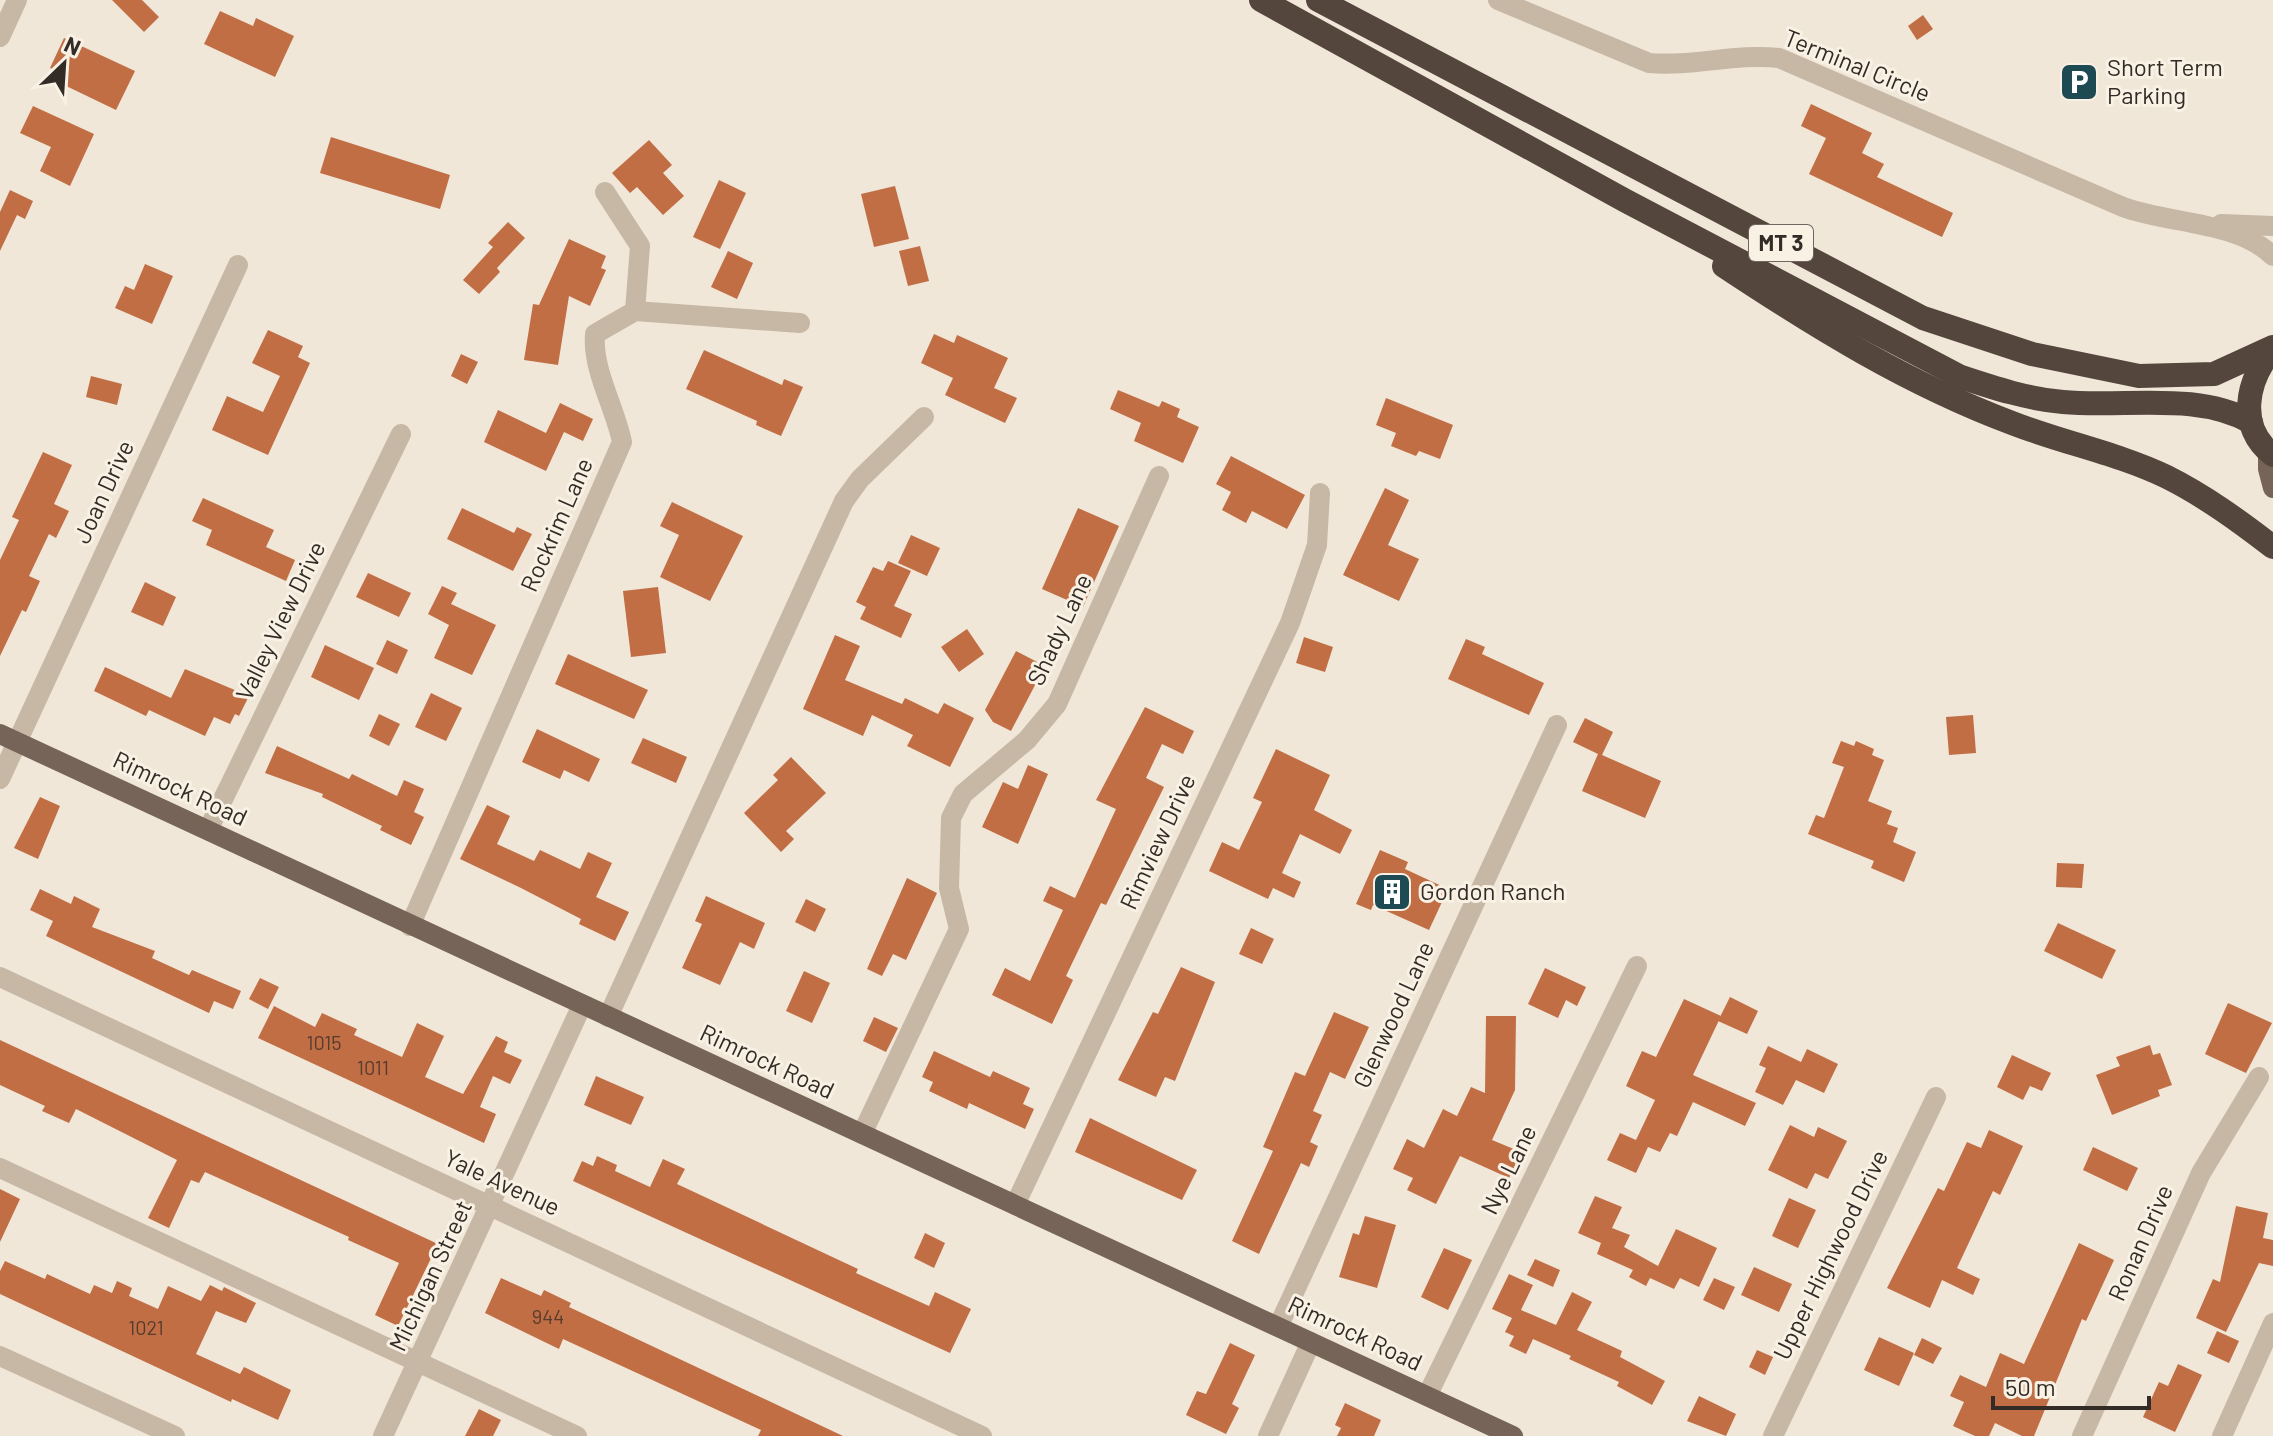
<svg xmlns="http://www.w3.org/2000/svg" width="2273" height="1436" viewBox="0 0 2273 1436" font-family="Barlow,sans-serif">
  <rect width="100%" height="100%" fill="#f0e7d8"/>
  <g fill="#c16e45">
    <path d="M112,0H142L159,17L144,32Z"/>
    <path d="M220,11L253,26L256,18L294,36L275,77L204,44Z"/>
    <path d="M1923,15L1933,29L1917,40L1908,26Z"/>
    <path d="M64,38L135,71L116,110L60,83L64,74L50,68Z"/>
    <path d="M1811,104L1872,133L1862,153L1884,164L1877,177L1953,213L1942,237L1809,174L1826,138L1801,126Z"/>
    <path d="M33,106L94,134L70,186L40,171L51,147L20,133Z"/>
    <path d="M331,137L450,175L440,209L320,173Z"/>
    <path d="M649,140L672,165L663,173L684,196L663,215L637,187L630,193L612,173Z"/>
    <path d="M719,180L746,193L720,249L693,237Z"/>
    <path d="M895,186L909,239L874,247L861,194Z"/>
    <path d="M10,190L33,201L25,219L17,215L0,251V212Z"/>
    <path d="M508,222L525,238L497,268L500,272L479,294L463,280L493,247L488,243Z"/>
    <path d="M569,239L606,256L601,268L606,270L590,306L569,296L558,365L524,360L533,304L539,305Z"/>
    <path d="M920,246L929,281L908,286L899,251Z"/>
    <path d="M728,251L753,263L737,299L711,287Z"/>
    <path d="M145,264L173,276L152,324L115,308L125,286L134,290Z"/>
    <path d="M268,330L303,346L298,357L310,363L268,455L212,430L227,396L263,412L280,376L252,363Z"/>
    <path d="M934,334L954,343L957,335L1008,358L994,388L1017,398L1005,423L945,395L953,378L921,363Z"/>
    <path d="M704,350L782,385L784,379L803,387L781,436L756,425L757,421L686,389Z"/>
    <path d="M461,354L478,362L467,384L451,376Z"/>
    <path d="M91,376L122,384L117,405L86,397Z"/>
    <path d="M1118,390L1159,407L1162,401L1180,409L1177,417L1199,427L1183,463L1134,441L1141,423L1110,409Z"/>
    <path d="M1386,398L1453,425L1440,459L1419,451L1416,456L1391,446L1396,433L1376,425Z"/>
    <path d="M560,403L593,419L583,441L564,432L546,471L484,442L498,410L546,433Z"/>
    <path d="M43,452L72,465L54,504L69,511L56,538L49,534L29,576L40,581L26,612L22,610L0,656V560L19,520L12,517Z"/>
    <path d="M1231,456L1305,495L1287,529L1252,511L1246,523L1222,510L1231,492L1216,484Z"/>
    <path d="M1385,488L1409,500L1388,545L1419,559L1399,601L1343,575Z"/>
    <path d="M203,498L274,530L266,547L295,560L286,581L206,545L212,530L192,521Z"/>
    <path d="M672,502L743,536L710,601L660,577L679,535L660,526Z"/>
    <path d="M462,508L514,533L517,527L532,534L513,571L447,539Z"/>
    <path d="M1078,508L1119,526L1083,607L1042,589Z"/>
    <path d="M911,535L940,548L927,576L898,563Z"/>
    <path d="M888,561L911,571L894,606L912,614L901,638L860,619L866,607L856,602L873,567L883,571Z"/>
    <path d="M368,573L411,593L399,617L356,597Z"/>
    <path d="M145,582L176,597L163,626L131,612Z"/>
    <path d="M442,586L457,593L451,604L496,625L472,675L434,658L449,625L428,614Z"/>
    <path d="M658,587L666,653L631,657L623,591Z"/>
    <path d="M967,629L984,654L959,672L941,647Z"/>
    <path d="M835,635L860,646L845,680L902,704L905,698L938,714L944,703L974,718L950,767L907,746L913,735L872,715L863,736L803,709Z"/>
    <path d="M1304,637L1333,647L1325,672L1296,663Z"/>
    <path d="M1466,639L1485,647L1482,654L1544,683L1529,715L1448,679Z"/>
    <path d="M387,640L408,650L397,674L376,664Z"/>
    <path d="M325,645L374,668L359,700L311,677Z"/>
    <path d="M1016,651L1045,666L1011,731L993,722L985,710Z"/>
    <path d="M568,654L648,690L634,719L555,684Z"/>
    <path d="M105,667L171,698L185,669L249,696L239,716L235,714L230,724L214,717L205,736L149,710L146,716L94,691Z"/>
    <path d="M431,693L462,708L446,741L415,727Z"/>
    <path d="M1145,707L1194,731L1183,754L1162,744L1146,778L1164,787L1106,905L1101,903L1066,976L1073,980L1052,1024L992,995L1005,968L1030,981L1063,910L1043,901L1050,886L1075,898L1116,809L1096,800Z"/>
    <path d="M379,714L400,724L389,746L369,736Z"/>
    <path d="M1973,715L1976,753L1949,755L1946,717Z"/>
    <path d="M1585,718L1613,732L1602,755L1661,781L1645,818L1582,791L1598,754L1573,742Z"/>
    <path d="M537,729L600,759L589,782L564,770L560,779L522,762Z"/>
    <path d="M643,738L687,757L676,783L631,763Z"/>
    <path d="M1841,741L1854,746L1856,741L1874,749L1872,755L1884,760L1868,801L1892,811L1887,824L1898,828L1893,842L1916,852L1904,882L1871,868L1874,861L1808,834L1816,815L1824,818L1844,767L1832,763Z"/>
    <path d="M277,746L349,779L352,774L397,796L404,780L424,789L414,812L424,817L411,845L380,830L382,826L322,797L323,794L265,773Z"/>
    <path d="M1276,749L1330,775L1314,810L1352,830L1340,854L1300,834L1282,873L1301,882L1294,898L1273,888L1268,899L1209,871L1222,842L1239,850L1262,802L1253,798Z"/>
    <path d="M791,757L826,793L786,831L794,839L781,852L744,813L778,780L773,775Z"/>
    <path d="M1028,765L1048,774L1018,844L982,827L1003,782L1018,789Z"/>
    <path d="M40,797L60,806L38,859L14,848Z"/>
    <path d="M487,805L510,816L497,844L534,861L540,850L580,869L588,852L612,863L596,897L629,912L615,941L579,924L581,919L521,888L460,859Z"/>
    <path d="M1380,850L1408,862L1405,869L1448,889L1429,930L1373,905L1371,910L1356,904Z"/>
    <path d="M2057,863L2084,864L2082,888L2056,887Z"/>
    <path d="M907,878L937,893L906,960L893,954L882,976L867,969Z"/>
    <path d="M40,889L71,904L74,896L100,909L92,927L155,951L152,958L189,975L192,970L241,991L233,1009L214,1001L209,1013L46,936L53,921L30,910Z"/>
    <path d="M706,896L765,923L754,949L740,942L720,985L682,968L702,924L695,921Z"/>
    <path d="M806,899L826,909L815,932L795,922Z"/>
    <path d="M2058,923L2116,950L2102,979L2044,951Z"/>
    <path d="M1251,928L1274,939L1262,964L1239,954Z"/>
    <path d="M1181,967L1215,982L1175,1081L1165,1077L1156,1097L1118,1080L1153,1012L1158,1014Z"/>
    <path d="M1545,968L1586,987L1577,1006L1566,1000L1558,1018L1528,1004Z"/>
    <path d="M804,971L830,983L812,1023L786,1011Z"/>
    <path d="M260,978L279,987L268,1009L249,999Z"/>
    <path d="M1730,997L1758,1011L1747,1034L1718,1021Z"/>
    <path d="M1684,999L1721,1016L1693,1075L1756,1103L1745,1126L1693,1102L1677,1136L1670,1133L1660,1152L1648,1147L1636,1173L1607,1160L1620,1133L1636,1140L1655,1100L1626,1086L1642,1051L1656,1057Z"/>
    <path d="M2228,1003L2272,1023L2246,1073L2205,1054Z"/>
    <path d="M274,1006L315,1027L322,1013L357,1029L354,1035L402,1057L417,1023L444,1036L425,1077L463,1094L496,1036L508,1042L504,1052L522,1060L510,1084L493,1076L480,1107L496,1114L484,1143L258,1038Z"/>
    <path d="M1334,1012L1369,1027L1345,1079L1330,1072L1313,1111L1322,1115L1310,1142L1318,1146L1309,1167L1301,1163L1259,1254L1232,1241L1273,1151L1263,1147L1295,1072L1305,1076Z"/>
    <path d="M1486,1016H1516L1515,1090L1492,1140L1521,1152L1509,1178L1460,1156L1436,1204L1407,1190L1413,1178L1393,1169L1407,1139L1424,1148L1443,1109L1457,1116L1471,1087L1485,1093Z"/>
    <path d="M874,1017L898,1028L886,1052L863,1041Z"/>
    <path d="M0,1040L438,1244L398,1326L375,1315L399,1263L348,1240L349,1237L205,1172L199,1183L191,1180L169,1228L148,1218L177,1160L76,1109L69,1123L42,1111L45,1106L0,1085Z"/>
    <path d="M2150,1045L2153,1055L2160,1053L2172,1085L2158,1090L2160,1096L2112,1115L2096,1075L2120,1066L2116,1057Z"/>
    <path d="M1768,1046L1801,1062L1807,1049L1838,1064L1824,1093L1796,1080L1783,1105L1755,1092L1766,1068L1759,1065Z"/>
    <path d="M934,1051L990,1077L993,1071L1030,1088L1023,1104L1034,1109L1025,1129L969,1103L967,1109L929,1091L933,1082L922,1077Z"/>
    <path d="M2012,1055L2051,1073L2042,1091L2030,1086L2023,1100L1997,1087Z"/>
    <path d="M596,1076L644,1097L631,1125L584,1105Z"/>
    <path d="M1090,1118L1197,1170L1182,1200L1075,1152Z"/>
    <path d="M1790,1125L1814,1137L1818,1127L1847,1141L1828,1179L1815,1173L1807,1189L1768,1170Z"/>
    <path d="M1989,1130L2023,1146L2000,1195L1993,1191L1957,1268L1980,1279L1973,1295L1942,1280L1930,1308L1887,1288L1938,1188L1944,1191L1967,1142L1981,1148Z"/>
    <path d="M2093,1147L2138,1168L2127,1191L2083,1170Z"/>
    <path d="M597,1156L617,1165L615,1171L650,1187L663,1159L685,1169L677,1184L858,1269L856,1273L929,1306L935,1292L971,1309L950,1353L573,1181L582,1161L593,1166Z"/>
    <path d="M0,1189L20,1199L0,1242Z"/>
    <path d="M1595,1196L1622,1207L1612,1228L1630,1235L1624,1247L1658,1266L1676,1229L1717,1248L1699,1287L1680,1278L1674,1289L1650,1278L1646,1286L1629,1277L1633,1270L1597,1254L1601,1243L1578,1233Z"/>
    <path d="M1789,1198L1816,1210L1798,1248L1772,1236Z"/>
    <path d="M2236,1206L2268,1213L2263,1238L2273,1240V1266L2259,1263L2226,1332L2196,1318L2213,1279L2220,1282Z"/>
    <path d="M1365,1216L1396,1225L1377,1288L1339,1277L1353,1233L1359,1235Z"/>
    <path d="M925,1233L945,1243L934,1268L914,1258Z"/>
    <path d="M2079,1243L2114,1260L2086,1321L2082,1319L2034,1436H2022L1995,1423L1989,1436H1975L1953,1426L1964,1402L1950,1396L1960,1375L1986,1387L2000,1353L2024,1364Z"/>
    <path d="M1444,1248L1472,1260L1448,1310L1421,1297Z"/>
    <path d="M1535,1259L1560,1270L1553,1287L1527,1275Z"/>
    <path d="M5,1261L45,1279L47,1274L90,1294L94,1285L112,1293L117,1281L132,1288L129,1296L158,1309L168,1286L201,1301L210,1285L222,1291L224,1287L256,1303L246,1323L216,1311L196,1354L240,1374L244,1367L291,1390L278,1420L232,1399L231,1402L0,1294V1271Z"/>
    <path d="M1754,1267L1792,1284L1779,1312L1741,1295Z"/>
    <path d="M1509,1274L1533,1285L1521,1310L1556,1325L1572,1292L1592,1302L1577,1330L1622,1351L1620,1357L1665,1381L1652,1405L1617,1386L1619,1382L1569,1359L1571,1356L1533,1339L1526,1354L1509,1346L1514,1336L1505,1332L1512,1318L1492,1309Z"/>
    <path d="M501,1278L541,1296L544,1290L571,1303L569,1307L843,1436H758L761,1430L563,1339L559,1349L485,1313Z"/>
    <path d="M1714,1278L1735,1287L1724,1310L1703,1300Z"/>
    <path d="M2217,1331L2239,1341L2229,1363L2207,1353Z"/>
    <path d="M1879,1337L1914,1353L1899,1386L1864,1370Z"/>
    <path d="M1922,1338L1942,1348L1933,1364L1914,1355Z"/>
    <path d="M1230,1343L1255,1355L1232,1404L1239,1408L1226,1434L1186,1415L1197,1391L1206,1394Z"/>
    <path d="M1757,1350L1773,1357L1765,1375L1749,1367Z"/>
    <path d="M2178,1364L2202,1375L2175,1432L2143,1417L2159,1382L2168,1386Z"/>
    <path d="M1699,1396L1736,1414L1726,1436L1687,1421Z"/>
    <path d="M1345,1403L1381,1420L1374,1436H1337L1341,1428L1335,1425Z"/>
    <path d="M479,1409L501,1420L493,1436H465Z"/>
  </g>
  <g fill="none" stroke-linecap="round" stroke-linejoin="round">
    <g stroke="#c7b7a5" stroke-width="20">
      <path d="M1498,0L1649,63C1693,67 1735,53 1779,58L2123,207C2169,224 2237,221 2273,256"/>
      <path d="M0,37L17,0"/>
      <path d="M605,192L640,246L635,311"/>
      <path d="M2221,224L2273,226"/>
      <path d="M0,779L238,265"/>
      <path d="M208,830L401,434"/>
      <path d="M410,926L622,442C615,407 592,370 595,334L635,311L800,323"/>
      <path d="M0,977L982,1436"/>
      <path d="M608,1017L844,501L860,479L924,417"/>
      <path d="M862,1134L959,929L949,888L951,818L963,794L1027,740L1057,704L1159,476"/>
      <path d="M0,1168L577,1436"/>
      <path d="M1015,1205L1290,623L1317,545L1320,493"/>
      <path d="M1278,1327L1557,725"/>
      <path d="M0,1356L175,1436"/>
      <path d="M1427,1396L1637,966"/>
      <path d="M383,1436L582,1005"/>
      <path d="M1268,1436L1311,1342"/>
      <path d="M1773,1436L1936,1097"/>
      <path d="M2082,1436L2201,1173L2259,1077"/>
      <path d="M2222,1436L2273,1323"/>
    </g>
    <g stroke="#756457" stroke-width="20">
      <path d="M2268,452V469L2273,488"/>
      <path d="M0,734L1513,1436"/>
    </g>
    <g stroke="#54463d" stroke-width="24">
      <path d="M1261,0L1626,201L1961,377C1994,388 2028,399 2063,402C2124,408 2196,391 2251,422"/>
      <path d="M1318,0L1923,318L2032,354L2139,376L2214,374L2273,347"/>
      <path d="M1724,266C1816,327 1908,384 2012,423C2063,443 2117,453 2167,477C2205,496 2239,521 2273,547"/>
      <path d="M2273,349C2247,379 2236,427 2273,455"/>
    </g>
  </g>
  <defs>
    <symbol id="parking-square" viewBox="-11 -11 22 22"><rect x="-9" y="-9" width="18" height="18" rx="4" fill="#1d4a53" stroke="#f8f1e4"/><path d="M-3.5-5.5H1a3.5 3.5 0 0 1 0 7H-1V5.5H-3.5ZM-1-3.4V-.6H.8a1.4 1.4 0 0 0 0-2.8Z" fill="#fff"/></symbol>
    <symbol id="building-square" viewBox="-11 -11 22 22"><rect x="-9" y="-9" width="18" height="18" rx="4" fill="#1d4a53" stroke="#f8f1e4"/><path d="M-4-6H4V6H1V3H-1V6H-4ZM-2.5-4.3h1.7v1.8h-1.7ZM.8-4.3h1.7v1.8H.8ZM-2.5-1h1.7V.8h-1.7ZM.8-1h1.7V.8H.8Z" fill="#fff"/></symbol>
  </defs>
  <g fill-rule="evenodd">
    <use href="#parking-square" x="2057" y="60" width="44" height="44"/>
    <use href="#building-square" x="1370" y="870" width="44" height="44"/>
  </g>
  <g text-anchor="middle" stroke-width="6" stroke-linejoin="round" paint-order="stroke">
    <g font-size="20" fill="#563c2e">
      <text x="324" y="1050">1015</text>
      <text x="373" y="1075">1011</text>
      <text x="548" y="1324">944</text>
      <text x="146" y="1335">1021</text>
    </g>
    <rect fill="#f8f1e4" stroke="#6e665f" stroke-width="2" x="1749" y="225" width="64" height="36" rx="6"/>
    <g font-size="22" font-weight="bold" fill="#332b26">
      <text x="1781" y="251">MT 3</text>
    </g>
    <g font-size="24" fill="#332b26" stroke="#f8f1e4">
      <text transform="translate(1857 66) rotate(22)" y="8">Terminal Circle</text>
      <text transform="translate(104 492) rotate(-65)" y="8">Joan Drive</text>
      <text transform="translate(557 525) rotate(-66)" y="8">Rockrim Lane</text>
      <text transform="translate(281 621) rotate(-64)" y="8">Valley View Drive</text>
      <text transform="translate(1060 630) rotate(-65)" y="8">Shady Lane</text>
      <text transform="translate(180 789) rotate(25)" y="8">Rimrock Road</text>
      <text transform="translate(1158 842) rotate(-65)" y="8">Rimview Drive</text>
      <text transform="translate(1394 1015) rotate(-65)" y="8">Glenwood Lane</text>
      <text transform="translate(767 1062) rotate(25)" y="8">Rimrock Road</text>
      <text transform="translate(1509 1170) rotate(-64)" y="8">Nye Lane</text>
      <text transform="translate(502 1183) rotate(25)" y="8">Yale Avenue</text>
      <text transform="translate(2141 1243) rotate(-66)" y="8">Ronan Drive</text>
      <text transform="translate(1831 1255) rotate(-64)" y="8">Upper Highwood Drive</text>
      <text transform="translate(431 1276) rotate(-65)" y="8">Michigan Street</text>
      <text transform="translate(1355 1334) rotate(25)" y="8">Rimrock Road</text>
    </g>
    <g font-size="24" fill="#332b26" stroke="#f8f1e4" text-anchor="start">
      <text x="2107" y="76">Short Term<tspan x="2107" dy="28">Parking</tspan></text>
      <text x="1420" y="900">Gordon Ranch</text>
    </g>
  </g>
  <g transform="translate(64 64) rotate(25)" stroke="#f8f1e4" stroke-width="6" paint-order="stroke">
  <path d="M0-6L14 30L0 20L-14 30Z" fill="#332b26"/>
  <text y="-12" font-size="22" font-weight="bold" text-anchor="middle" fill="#332b26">N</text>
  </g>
  <path d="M1993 1396v12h156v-12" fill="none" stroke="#332b26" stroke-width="4"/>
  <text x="2005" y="1396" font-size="24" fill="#332b26" stroke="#f8f1e4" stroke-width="6" paint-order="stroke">50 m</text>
</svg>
